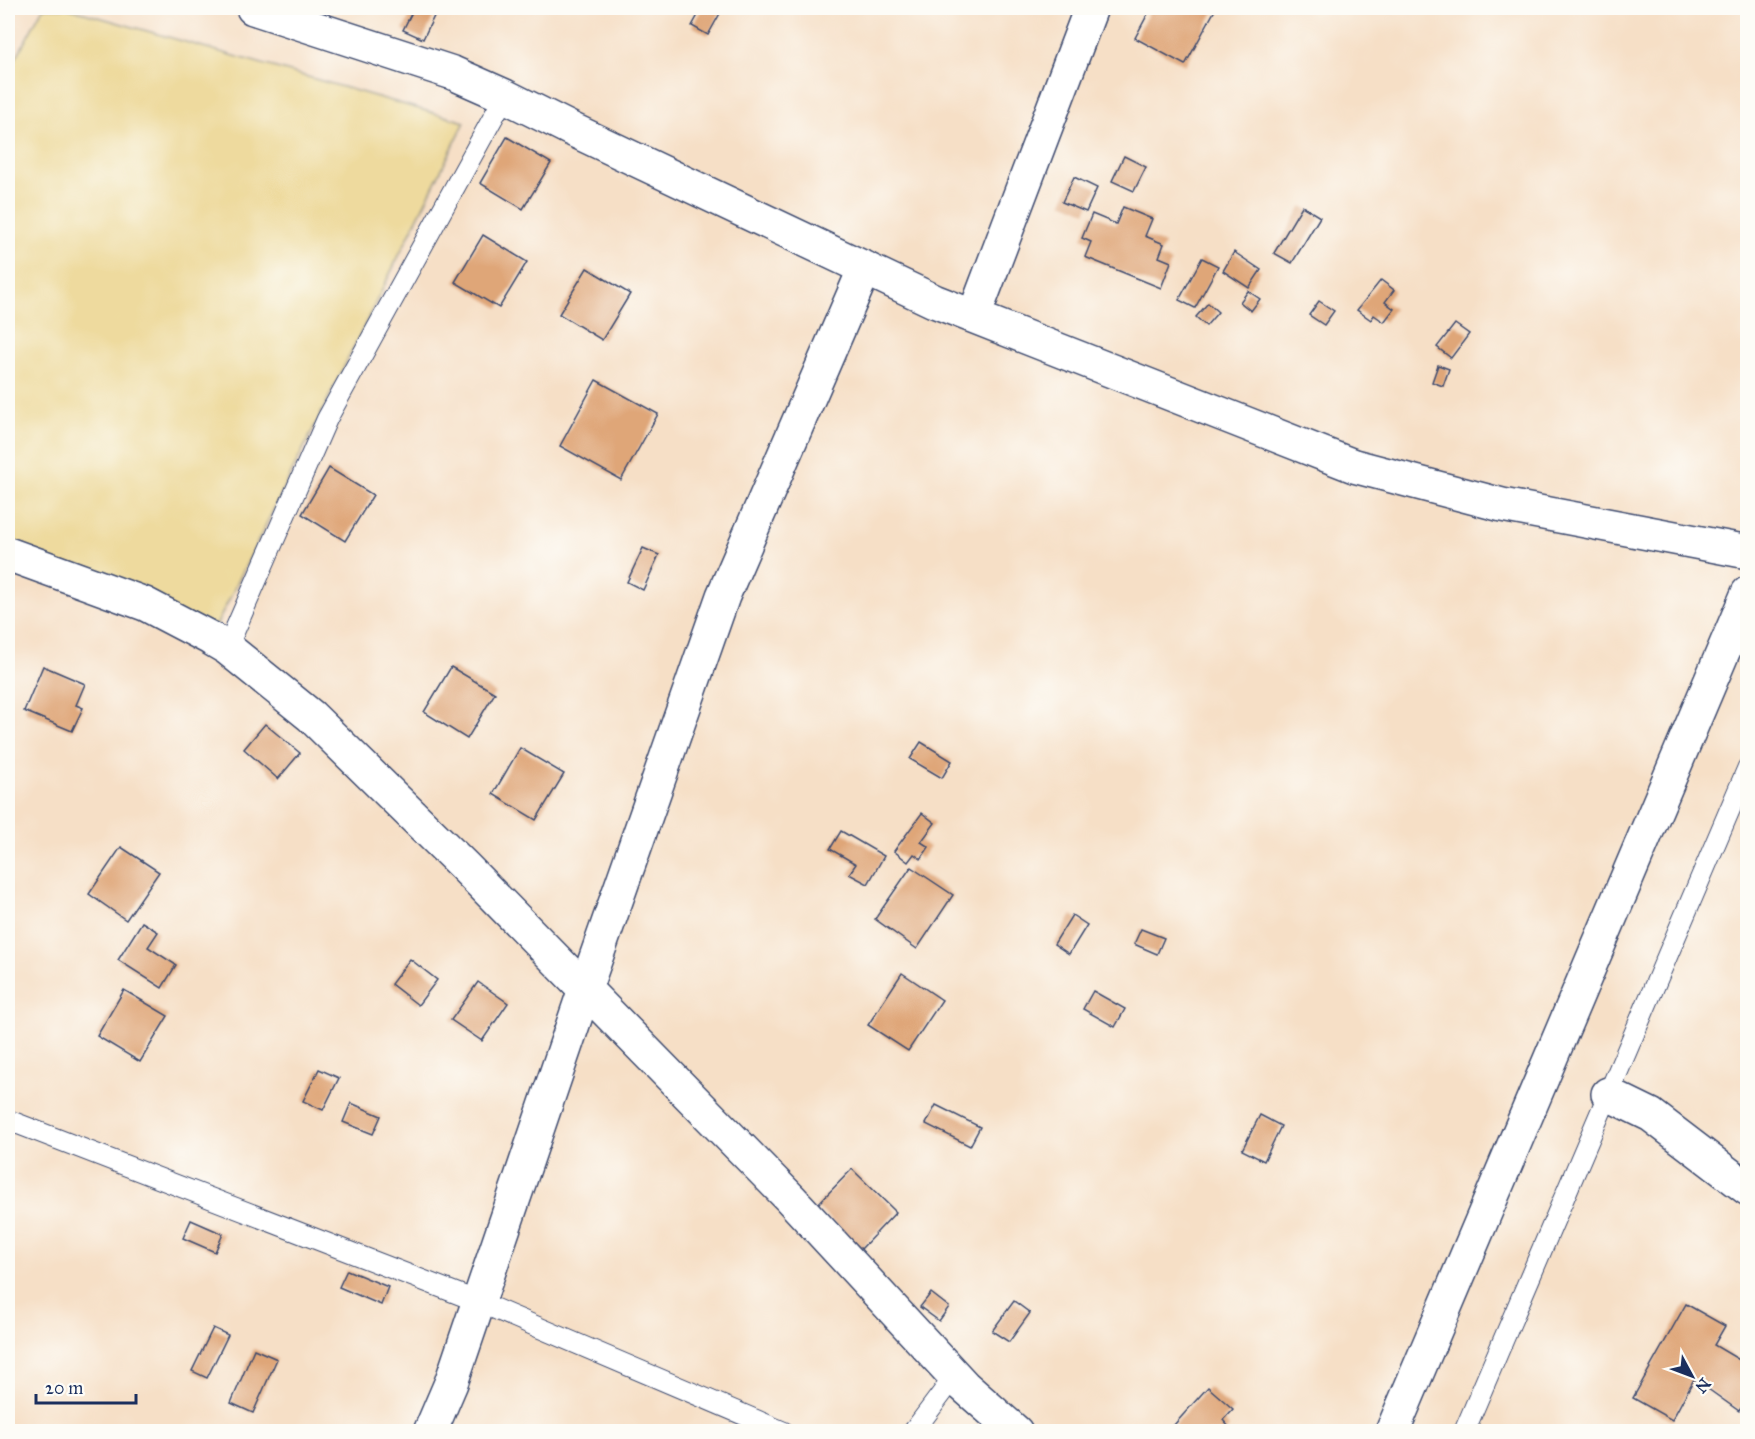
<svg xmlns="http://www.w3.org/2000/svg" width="1755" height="1439" viewBox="0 0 1755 1439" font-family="'IM FELL Great Primer',serif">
  <rect width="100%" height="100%" fill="#fdfcf7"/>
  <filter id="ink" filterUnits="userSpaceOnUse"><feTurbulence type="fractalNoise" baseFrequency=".0167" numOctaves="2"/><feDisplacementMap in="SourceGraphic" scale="12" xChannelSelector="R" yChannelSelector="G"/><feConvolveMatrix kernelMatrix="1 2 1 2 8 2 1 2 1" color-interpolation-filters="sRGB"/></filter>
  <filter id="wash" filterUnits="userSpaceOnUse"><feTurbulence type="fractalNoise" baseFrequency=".008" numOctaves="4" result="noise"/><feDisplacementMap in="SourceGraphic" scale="24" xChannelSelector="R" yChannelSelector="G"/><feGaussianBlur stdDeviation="1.35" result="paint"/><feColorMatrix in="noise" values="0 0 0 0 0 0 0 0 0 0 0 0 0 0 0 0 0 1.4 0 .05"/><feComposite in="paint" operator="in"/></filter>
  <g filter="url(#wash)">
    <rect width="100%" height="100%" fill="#f6dfc6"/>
    <path fill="#eeda9e" stroke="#84847e" stroke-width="1.5" d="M43,8H67L465,122L210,638L8,554V73Z"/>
    <g id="blocks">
      <g fill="#dfa678">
        <path d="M414,8H427L436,12L423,39L403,30Z"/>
        <path d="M702,8H723L708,35L692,26Z"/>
        <path d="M1151,8H1216L1185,65L1135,38Z"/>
        <path d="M507,137L551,163L523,209L480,183Z"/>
        <path d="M1124,156L1146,167L1134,191L1112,181Z"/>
        <path d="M1074,177L1097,188L1086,212L1062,202Z"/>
        <path d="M1302,206L1320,217L1292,263L1274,253Z"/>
        <path d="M1123,207L1152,219L1145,236L1164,244L1159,257L1171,262L1161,288L1085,257L1091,242L1082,238L1092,214L1116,224Z"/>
        <path d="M483,235L527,262L499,308L455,282Z"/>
        <path d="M1234,252L1261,270L1249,288L1223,271Z"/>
        <path d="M1202,258L1218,266L1195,308L1179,300Z"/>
        <path d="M587,268L630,294L602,340L559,314Z"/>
        <path d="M1381,280L1394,290L1385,302L1394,309L1384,322L1374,315L1371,320L1357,310Z"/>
        <path d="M1248,291L1260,299L1251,311L1240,302Z"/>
        <path d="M1319,301L1334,311L1324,325L1309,315Z"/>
        <path d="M1208,303L1218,312L1206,326L1196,317Z"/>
        <path d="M1455,324L1469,334L1451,358L1437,347Z"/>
        <path d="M1438,365L1449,369L1443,386L1432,382Z"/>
        <path d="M596,380L658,414L621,480L560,446Z"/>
        <path d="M329,468L373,495L345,541L302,514Z"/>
        <path d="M643,548L659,555L643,590L627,582Z"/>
        <path d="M43,666L85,684L76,705L83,708L72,731L24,711Z"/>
        <path d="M451,667L495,693L467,739L424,712Z"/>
        <path d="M265,724L300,753L278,779L244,749Z"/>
        <path d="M921,742L952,761L942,778L910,759Z"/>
        <path d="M520,748L564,774L536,820L493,794Z"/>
        <path d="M922,813L935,823L921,842L929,847L921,859L914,854L908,862L894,851Z"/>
        <path d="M841,831L884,856L868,884L849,874L856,864L830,849Z"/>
        <path d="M121,847L159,872L126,920L89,894Z"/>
        <path d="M911,867L953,895L917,949L875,919Z"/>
        <path d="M1072,915L1087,925L1069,954L1054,944Z"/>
        <path d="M142,922L158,932L148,947L176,965L162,988L118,960Z"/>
        <path d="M1141,929L1164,938L1157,954L1134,944Z"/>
        <path d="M410,959L437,980L418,1005L391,984Z"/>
        <path d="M902,973L942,1000L908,1051L868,1025Z"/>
        <path d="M478,982L508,1003L482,1041L451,1020Z"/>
        <path d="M124,990L168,1016L140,1062L97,1036Z"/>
        <path d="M1093,991L1125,1009L1115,1027L1083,1009Z"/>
        <path d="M319,1069L339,1078L323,1110L303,1101Z"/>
        <path d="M351,1103L381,1116L373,1134L343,1122Z"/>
        <path d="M936,1105L980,1127L970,1146L926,1124Z"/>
        <path d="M1260,1115L1281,1126L1264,1161L1242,1150Z"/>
        <path d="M852,1169L896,1212L861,1249L816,1206Z"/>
        <path d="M191,1220L223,1234L215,1252L183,1238Z"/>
        <path d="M347,1270L388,1287L381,1305L339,1287Z"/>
        <path d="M931,1293L949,1307L939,1321L920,1307Z"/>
        <path d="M1014,1301L1030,1313L1009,1342L992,1331Z"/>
        <path d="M1686,1304L1725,1326L1714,1345L1748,1365V1398L1739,1411L1694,1379L1672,1420L1633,1398Z"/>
        <path d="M213,1328L228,1335L207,1378L192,1371Z"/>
        <path d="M254,1349L277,1359L253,1413L231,1403Z"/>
        <path d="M1208,1387L1233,1409L1223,1420L1229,1427L1225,1432H1181L1174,1425Z"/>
      </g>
    </g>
  </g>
  <g filter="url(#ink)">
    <use href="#blocks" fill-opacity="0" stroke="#3c496e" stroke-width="1.5"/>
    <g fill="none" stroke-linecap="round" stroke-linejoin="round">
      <defs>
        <g id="lane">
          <path d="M227,648L327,419L505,96"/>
          <path d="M8,1120L479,1302L784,1432"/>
          <path d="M913,1432L955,1376"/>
          <path d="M1464,1432L1748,767"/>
        </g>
        <g id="street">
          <path d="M253,8L453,73L505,96L569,128L934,301L1354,466L1502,505L1748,552"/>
          <path d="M974,316L1091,8"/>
          <path d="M8,554L145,604L210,638L227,648L311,716L465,867L790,1198L964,1386L1016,1432"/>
          <path d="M1608,1094L1651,1115L1748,1189"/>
          <path d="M430,1432L451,1383L585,989L723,596L865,268"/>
        </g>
        <path id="highway" d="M1392,1432L1748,593"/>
      </defs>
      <use href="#lane" stroke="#3c496e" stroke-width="22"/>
      <use href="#street" stroke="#3c496e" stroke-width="36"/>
      <use href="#highway" stroke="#3c496e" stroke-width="36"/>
      <use href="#lane" stroke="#fff" stroke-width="20"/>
      <use href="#street" stroke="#fff" stroke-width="33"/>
      <use href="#highway" stroke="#fff" stroke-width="33"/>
    </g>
  </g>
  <rect width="1755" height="1439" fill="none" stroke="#fdfcf7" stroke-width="30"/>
  <g transform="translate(1692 1376) rotate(131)" stroke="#fdfcf7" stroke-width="4.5" paint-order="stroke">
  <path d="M0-4.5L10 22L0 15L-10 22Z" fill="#1b2f5e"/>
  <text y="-9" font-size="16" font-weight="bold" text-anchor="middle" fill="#1b2f5e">N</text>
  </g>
  <path d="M36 1394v9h100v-9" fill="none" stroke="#1b2f5e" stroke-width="3"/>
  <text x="45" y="1394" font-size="18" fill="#1b2f5e" stroke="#fdfcf7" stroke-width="4.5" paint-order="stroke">20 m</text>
</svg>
